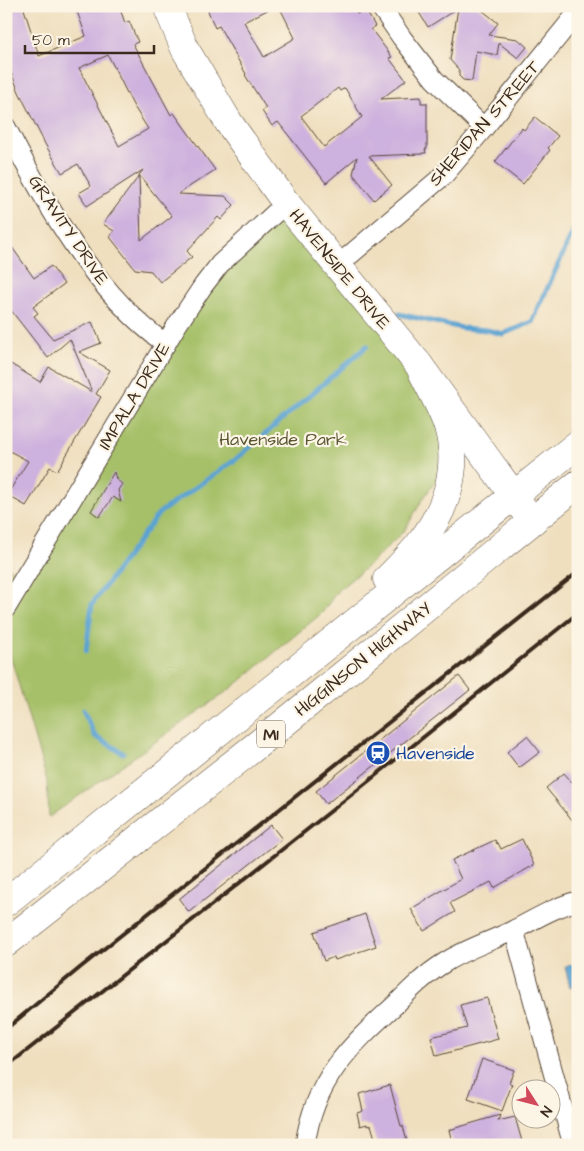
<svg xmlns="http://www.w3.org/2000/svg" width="584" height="1151" viewBox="0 0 584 1151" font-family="'Architects Daughter',sans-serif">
  <rect width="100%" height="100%" fill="#fcf5e5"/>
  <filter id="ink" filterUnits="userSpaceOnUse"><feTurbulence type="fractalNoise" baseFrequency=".02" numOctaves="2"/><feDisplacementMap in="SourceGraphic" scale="10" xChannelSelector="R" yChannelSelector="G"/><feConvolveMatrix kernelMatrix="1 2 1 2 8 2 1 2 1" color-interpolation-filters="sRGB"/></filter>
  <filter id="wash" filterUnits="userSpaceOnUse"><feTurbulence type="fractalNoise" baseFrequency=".0096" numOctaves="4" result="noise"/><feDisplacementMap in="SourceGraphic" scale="20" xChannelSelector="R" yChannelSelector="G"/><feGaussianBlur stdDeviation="1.12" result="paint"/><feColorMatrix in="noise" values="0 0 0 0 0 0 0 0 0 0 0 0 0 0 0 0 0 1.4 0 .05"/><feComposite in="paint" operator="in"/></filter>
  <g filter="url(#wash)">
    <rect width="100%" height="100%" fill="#efdfbf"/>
    <path fill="#a5c067" stroke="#707542" d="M286,203L416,364L451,459L423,499L404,531L368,566L338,590L322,613L233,687L49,817L47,781L6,641V559L9,568L24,577L177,325Z"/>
    <path fill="#5ca3d2" stroke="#4c6678" d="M572,964L576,969L578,983L570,987L565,967Z"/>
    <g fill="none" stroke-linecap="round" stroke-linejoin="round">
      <g stroke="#5ca3d2" stroke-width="5">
        <path d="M399,314L462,328L487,330L503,334L532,322L578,221"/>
        <path d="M86,651L92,604L159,513L235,460L367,346"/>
        <path d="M83,710L95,736L123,753"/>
      </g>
    </g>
    <g id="blocks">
      <g fill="#cdb1de" fill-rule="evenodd">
        <path d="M6,6H23L39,56L86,36L75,6H119L125,23L129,21L138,42L133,44L171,115L174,113L215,170L178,194L225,196L234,205L221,220L218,217L187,251L192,257L160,282L151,271L135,269L110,237L114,231L103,224L139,176L141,240L172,216L139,175L143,170L87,206L79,193L91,186L78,164L62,173L45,144L19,92L6,60ZM108,55L133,105L148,129L119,146L79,68Z"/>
        <path d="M206,6H275L244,22L264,57L295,38L279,6H352L357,14L365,9L375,26L371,29L392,57L389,58L406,80L381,99L421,97V103H427V149H425L426,153H422V154L369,156L392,185L374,200L353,174L357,157L326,183L278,122L272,126L262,111L266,108L245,75L246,74L219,26L215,28ZM338,88L340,91L345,88L362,117L324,147L301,116Z"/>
        <path d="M415,6H477L498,23L489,35L518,39L527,47L518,58L499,43L497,55L476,51L472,81L463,80L459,76V70L450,60L458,8L428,27Z"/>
        <path d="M535,117L558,136L548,148L550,150L523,184L495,162L522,128L524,130Z"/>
        <path d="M6,239L34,278L51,266L64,284L33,307L38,313L34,316L53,339L92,322L101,343L79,352L110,370L96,394L101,397L72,446L57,471L50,467L26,506L7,495L28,461L6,449V361L40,382L49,367L92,392L70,339L48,358L6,304Z"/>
        <path d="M114,472L116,479L122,484L118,490L121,502L113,497L99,517L91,511Z"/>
        <path d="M459,676L470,690L326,804L316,791Z"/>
        <path d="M527,736L540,752L519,768L507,752Z"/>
        <path d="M564,773L578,789V827L546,788Z"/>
        <path d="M271,825L282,839L189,912L179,899Z"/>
        <path d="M522,839L534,865L494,888L491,882L450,903L455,912L424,931L411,909L461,879L452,860L495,840L497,844L498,843L501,849Z"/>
        <path d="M365,914L376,946L335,960L334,957L324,961L314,932Z"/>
        <path d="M487,998L498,1039L436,1056L431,1037L467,1028L460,1005Z"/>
        <path d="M482,1059L514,1070L509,1083L512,1084L502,1111L468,1099Z"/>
        <path d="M390,1085L401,1126H403L408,1145H377L371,1125L367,1126V1124L360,1126L357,1113L363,1111L359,1094Z"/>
        <path d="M500,1115L498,1121L515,1117L523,1145H487L486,1141L472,1145H453L449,1130Z"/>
      </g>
    </g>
  </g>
  <g filter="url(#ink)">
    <use href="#blocks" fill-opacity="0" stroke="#564536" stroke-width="1"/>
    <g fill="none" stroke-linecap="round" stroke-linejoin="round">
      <defs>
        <g id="street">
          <path d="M380,6L402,38L434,79L484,128"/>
          <path d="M6,127C44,202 96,295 166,344"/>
          <path d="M337,266L444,175L484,128L578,12"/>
          <path d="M6,608L177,325L203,286L220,264L286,203"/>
          <path d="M514,930L573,1145"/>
          <path d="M305,1145C314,1080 349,1047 395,1005C410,990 426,974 444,963C463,950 491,941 512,931C534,920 554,907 578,901"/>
        </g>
        <path id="secondary" d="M167,6L185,49L229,123L286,203L419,365L532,521"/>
        <g id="highway">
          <path d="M387,579C399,567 411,555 421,542C446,510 460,468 448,427C441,406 428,385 419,365"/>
          <path d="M6,902L578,444"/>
          <path d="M6,943L257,745L578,484"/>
        </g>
      </defs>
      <use href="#street" stroke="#564536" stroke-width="21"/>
      <use href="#secondary" stroke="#564536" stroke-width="29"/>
      <use href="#highway" stroke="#564536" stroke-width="29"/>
      <use href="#street" stroke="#fff" stroke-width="19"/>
      <use href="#secondary" stroke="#fff" stroke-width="28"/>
      <use href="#highway" stroke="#fff" stroke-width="28"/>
      <g stroke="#3b2a1e" stroke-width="4">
        <path d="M6,1029L81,967L578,572"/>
        <path d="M6,1067L355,792L578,613"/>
      </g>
    </g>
  </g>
  <defs>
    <symbol id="station-disc" viewBox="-11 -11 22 22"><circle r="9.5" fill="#1a4fb4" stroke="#fcf5e5"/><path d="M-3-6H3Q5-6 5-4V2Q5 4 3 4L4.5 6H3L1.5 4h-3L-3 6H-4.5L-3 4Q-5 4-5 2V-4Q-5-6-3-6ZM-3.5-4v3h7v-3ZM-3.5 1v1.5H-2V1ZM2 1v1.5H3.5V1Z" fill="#fff"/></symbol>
  </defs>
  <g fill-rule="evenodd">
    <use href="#station-disc" x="364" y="739" width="28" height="28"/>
  </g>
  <g text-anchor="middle" stroke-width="4.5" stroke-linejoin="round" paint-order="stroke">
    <rect fill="#fcf5e5" stroke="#75675a" stroke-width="1" x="257" y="720.5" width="28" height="27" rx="4"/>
    <g font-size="16" font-weight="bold" fill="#3b2a1e">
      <text x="271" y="740">M1</text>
    </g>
    <g font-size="18" fill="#3b2a1e" stroke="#fcf5e5">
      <text transform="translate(484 123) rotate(-49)" y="6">SHERIDAN STREET</text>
      <text transform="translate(69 230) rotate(56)" y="6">GRAVITY DRIVE</text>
      <text transform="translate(340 269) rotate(51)" y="6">HAVENSIDE DRIVE</text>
      <text transform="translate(134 396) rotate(-59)" y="6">IMPALA DRIVE</text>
      <text transform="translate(363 659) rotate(-39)" y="6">HIGGINSON HIGHWAY</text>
    </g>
    <g font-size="18" fill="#5b5734" stroke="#fcf5e5">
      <text x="283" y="445">Havenside Park</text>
    </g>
    <g font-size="18" fill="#164399" stroke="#fcf5e5" text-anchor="start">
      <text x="396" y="759">Havenside</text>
    </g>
  </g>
  <rect width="584" height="1151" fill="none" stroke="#fcf5e5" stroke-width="25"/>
  <g transform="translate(536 1104) rotate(126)"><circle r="24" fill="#fcf5e5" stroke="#afa495"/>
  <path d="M0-4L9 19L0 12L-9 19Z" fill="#d1495b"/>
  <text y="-8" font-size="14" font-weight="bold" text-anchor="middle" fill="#3b2a1e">N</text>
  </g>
  <path d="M25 45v8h129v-8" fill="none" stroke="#3b2a1e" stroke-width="2.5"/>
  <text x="32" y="45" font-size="15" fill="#3b2a1e" stroke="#fcf5e5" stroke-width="4" paint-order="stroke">50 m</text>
</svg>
